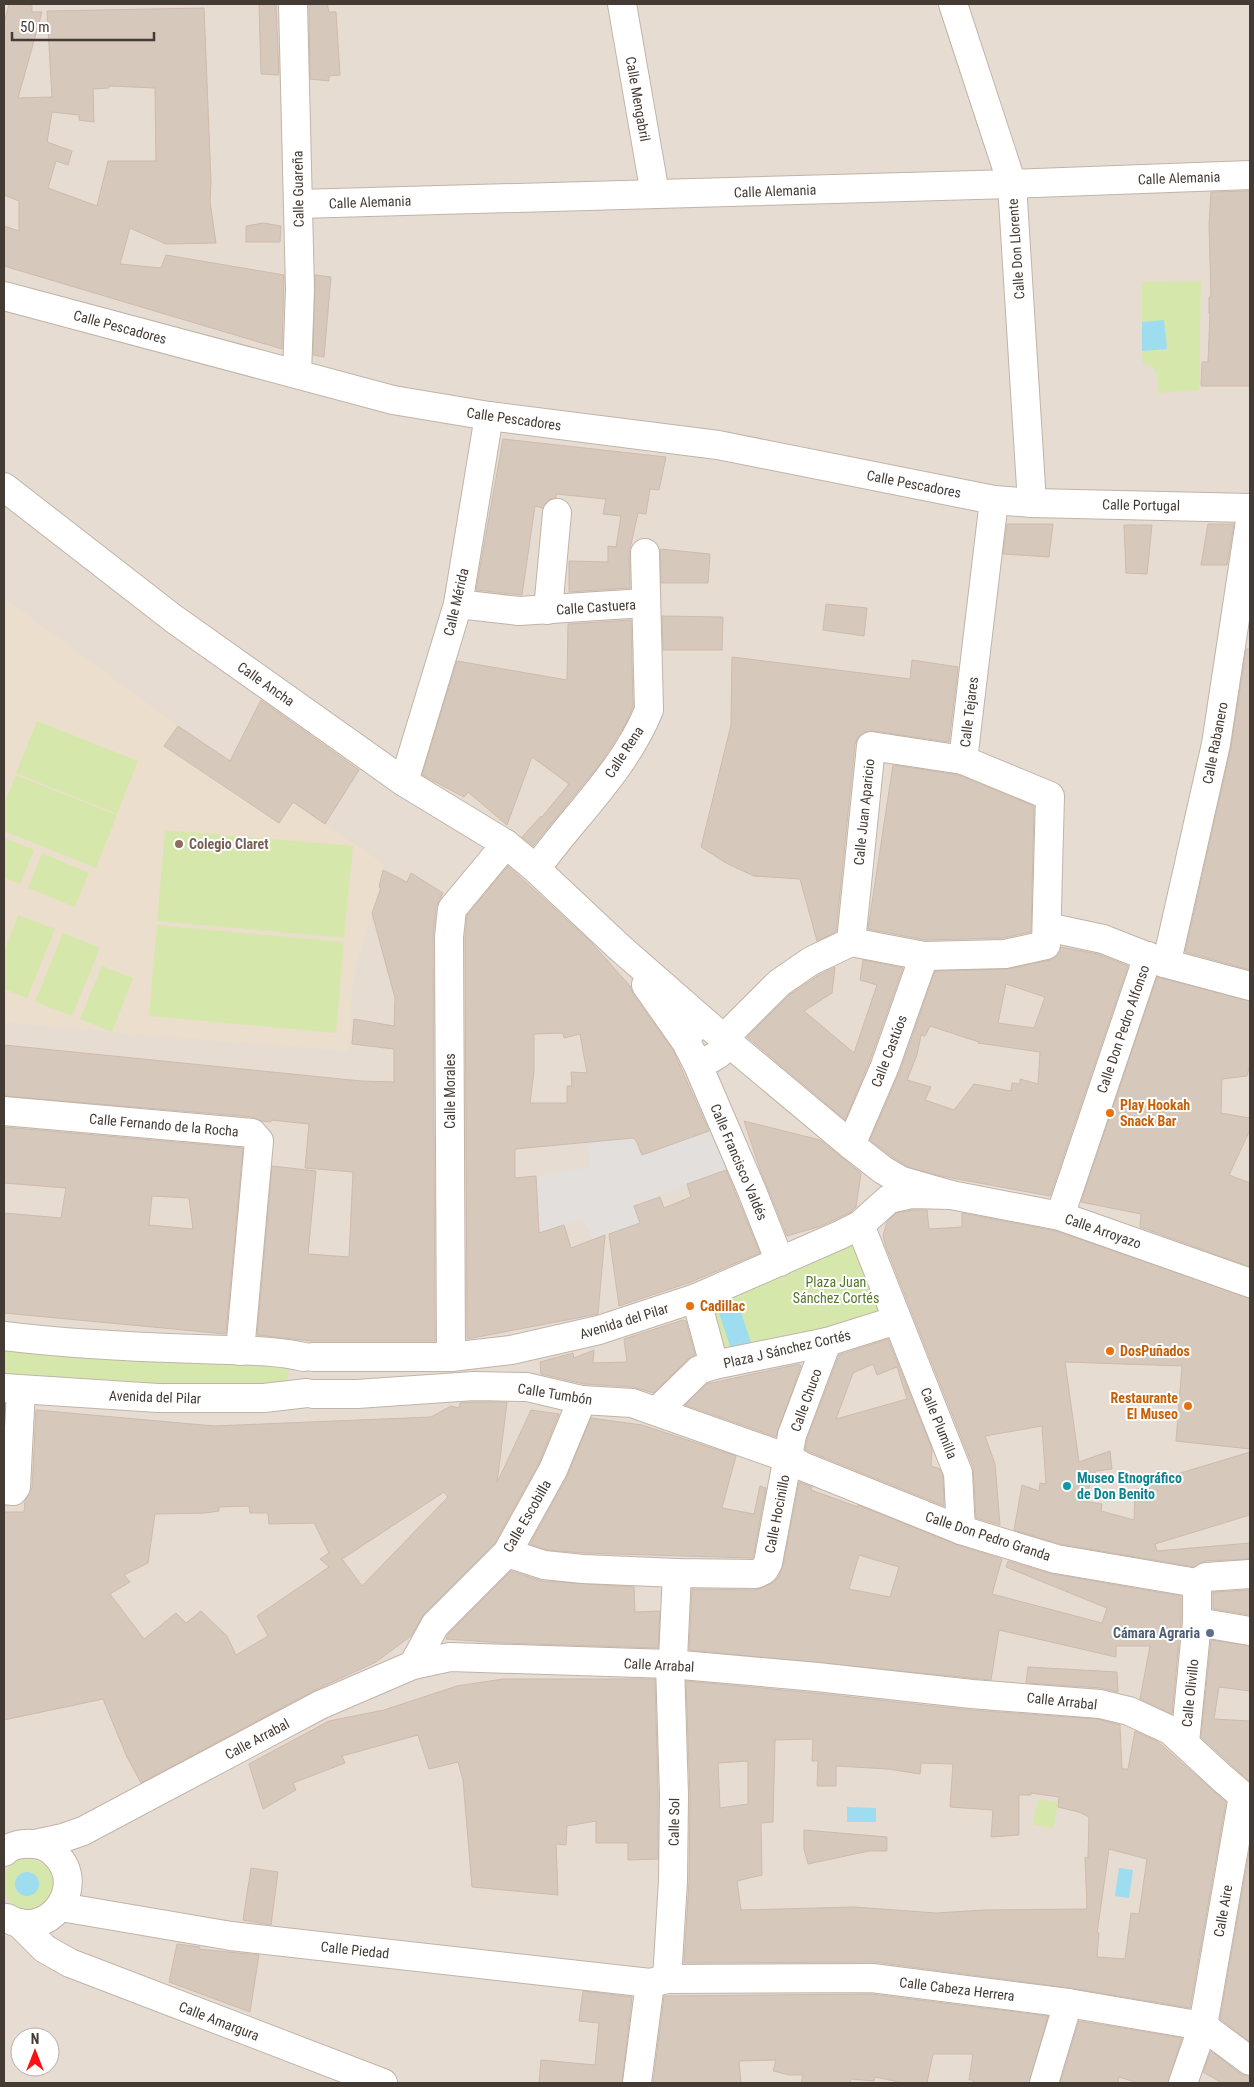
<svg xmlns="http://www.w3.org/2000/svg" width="1254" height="2087" viewBox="0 0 1254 2087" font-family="'Roboto Condensed',sans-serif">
  <rect width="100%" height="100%" fill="#f2ebe3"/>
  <path fill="#e6dcd1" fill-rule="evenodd" d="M4,4H1250V2083H4ZM20,2037H50V2067H20Z"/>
  <path fill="#ecdecd" d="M4,598L178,726L384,864L372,915L356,963L352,989L349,1051L143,1035L4,1022Z"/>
  <g fill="#d6e7ab">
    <path d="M1201,281L1199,390L1158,393L1157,376L1153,366L1143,364L1142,351L1167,349L1164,321L1142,322V282Z"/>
    <path d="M37,721L138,761L117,814L16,773Z"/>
    <path d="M16,775L117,815L96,868L4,831V804Z"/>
    <path d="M165,830L353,846L344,938L157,921Z"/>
    <path d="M4,838L34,850L20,884L4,878Z"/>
    <path d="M42,853L89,873L75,907L28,888Z"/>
    <path d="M18,915L55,929L27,998L4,989V951Z"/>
    <path d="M157,925L344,942L336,1033L149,1016Z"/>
    <path d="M63,933L100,948L72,1016L35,1002Z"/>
    <path d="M102,966L133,978L112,1032L80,1019Z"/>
    <path d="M849,1241L859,1242L884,1319L723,1357L708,1308L715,1302Z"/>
    <path d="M4,1340L289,1365L287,1390L4,1380Z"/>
    <path d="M1038,1799L1058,1803L1053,1829L1033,1824Z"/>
    <circle cx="28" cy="1884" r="25"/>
  </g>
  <path fill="#e2dfdc" d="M710,1131L727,1169L634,1206L640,1223L592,1240L583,1219L541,1233L539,1225L536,1176L589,1167L588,1144H595V1142L633,1138L642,1154Z"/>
  <g fill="#9edcf0">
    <path d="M1164,320L1167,349L1142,351V322Z"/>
    <path d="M738,1303L752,1346L732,1352L718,1310Z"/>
    <path d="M847,1807L876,1808V1822H847Z"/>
    <path d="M1119,1868L1133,1870L1129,1898L1115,1896Z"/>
    <circle cx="27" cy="1884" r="12"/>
  </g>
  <g fill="#d7c8bc" stroke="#cebbac" fill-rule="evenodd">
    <path d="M9,4L32,5V12H42L18,98L52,97L47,11L204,8L211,182L210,202L216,243L166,244L130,228L120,264L161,268L166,255L284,275L282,349L4,266V226L19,231V201L4,195V23ZM109,86L155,88L156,161H108L97,206L48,188L56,161L68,165L72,151L47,142L52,112L79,115V120L94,122L93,89L109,88Z"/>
    <path d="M259,4H276L279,75L261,74Z"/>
    <path d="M309,4H327L329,12H336L340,75L329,76V81L310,79Z"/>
    <path d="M1250,191V386H1201L1202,362H1208L1210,313H1209V297H1211L1209,226L1211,192Z"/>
    <path d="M263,223L281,226L280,242H246V226Z"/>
    <path d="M315,275L331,277L324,357L313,355Z"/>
    <path d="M503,439L666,457L659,490L650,489L646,514L638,513L629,553L630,588L569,592V561L608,562V546L616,547L621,516L603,514L606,499L556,494V498L550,499L543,508L535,506L522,595L476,590Z"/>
    <path d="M1007,524H1053L1049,557L1003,554Z"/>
    <path d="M1208,524H1234L1227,565H1201Z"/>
    <path d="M1124,525H1152L1147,574L1126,573Z"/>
    <path d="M660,549L710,554L708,583H661Z"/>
    <path d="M826,604L867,608L864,636L823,630Z"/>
    <path d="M662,616L723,617L722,650H663Z"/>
    <path d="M631,620L633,707L625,725L600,764L533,846L522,837L541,816L542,817L569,784L532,757L507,825L468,792L464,797L422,775L457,661L567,680L568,624Z"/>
    <path d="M1246,649H1250V970L1185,952L1231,747Z"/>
    <path d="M732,657L910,679L912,660L958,667L949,742L873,731L865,732L858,737L855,744L836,932L817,941L800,879L754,876L726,863L701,847L731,725Z"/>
    <path d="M261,700L359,770L325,824L293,802L279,823L164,746L178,726L230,761Z"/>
    <path d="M893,765L959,775L1034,806L1031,932L1003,938L925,940L868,929Z"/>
    <path d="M508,866L590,941L630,986L633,994L673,1050L709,1131L642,1155L636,1140L633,1138L515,1149V1178L536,1176L539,1233L564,1225L571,1248L605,1235L598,1314L467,1339L465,938L467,915ZM563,1033L564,1038L580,1034L587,1073L571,1072L572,1086H567V1103H530L534,1071V1034Z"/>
    <path d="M383,870L407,882L411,873L443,893L436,907L433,937L435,1341H312L257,1335L272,1166L316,1171L308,1254L349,1257L353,1172L305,1168L309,1124L271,1120V1122L261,1121L253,1117L4,1096V1045L361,1081L394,1082V1049L352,1044L354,1019L394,1026L395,998L372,913L381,888L379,887Z"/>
    <path d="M1061,947L1098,954L1128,966L1050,1196L941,1176L908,1167L892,1157L870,1140L900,1071L935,971L1008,969L1050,960L1056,957ZM1006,984L1045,997L1034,1028L998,1023ZM930,1026L979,1042L978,1043L1040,1052L1038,1084L1020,1079V1084L1012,1083L1011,1091L974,1084L954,1110L925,1100L931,1087L907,1080L917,1055L921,1035L925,1036Z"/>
    <path d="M863,960L903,968L870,1060L845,1120L747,1037L789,995L819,975L835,967L832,993L804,1011L854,1053L877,985L860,980Z"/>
    <path d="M1157,977L1250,1001V1063L1247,1076L1222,1079L1221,1113L1250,1118V1130L1229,1175L1250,1183V1267L1140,1227L1141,1214L1081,1202Z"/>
    <path d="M744,1121L820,1140L861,1173L856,1207L851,1212L821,1226L787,1236L760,1169Z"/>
    <path d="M4,1127L243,1148L226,1334L4,1313V1213L61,1218L66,1188L4,1183ZM152,1196L189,1198L193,1229L149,1225Z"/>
    <path d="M726,1170L760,1253L691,1282L619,1306L609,1234L640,1223L634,1206L660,1197L664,1208L691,1197L687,1184Z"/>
    <path d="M913,1210H927L929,1229L962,1227V1213L1056,1231L1250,1298V1449L1176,1441L1182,1366L1065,1362L1079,1462L1110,1451L1112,1469L1096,1471L1083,1501L1102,1504L1101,1511L1134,1520L1135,1490L1174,1475L1250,1452V1515L1155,1544L1157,1551L1250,1543V1559L1205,1561L1194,1567L1060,1544L1014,1530L1022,1485L1039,1491L1040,1483L1046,1484L1042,1426L985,1436L995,1464L1000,1525L976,1518L973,1467L886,1247L883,1236L887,1222L896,1213Z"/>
    <path d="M683,1320L686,1321L695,1355L688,1359L654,1393L633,1387L584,1384L541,1374L540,1362L573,1353L574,1358L594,1350L593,1363L627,1362L624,1339Z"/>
    <path d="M888,1339L932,1449L931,1466L940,1469L943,1476L944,1506L805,1450L807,1439L839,1355ZM873,1364L877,1375L897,1367L907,1399L836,1419L853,1373Z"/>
    <path d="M799,1364L801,1366L776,1437L685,1405L707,1384Z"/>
    <path d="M474,1402H507L497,1483L531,1410L559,1414L539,1463L494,1544L424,1614L411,1636L376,1662L313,1691L141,1783L127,1757L103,1699L4,1720V1512H24L25,1501L32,1488L36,1410L214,1426L431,1417L451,1406L459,1408L460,1403ZM444,1492L448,1497L362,1586L342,1559ZM249,1506L250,1513H268L269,1524L314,1523L329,1553L320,1559L329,1567L257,1616L268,1636L236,1655L227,1636L201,1611L186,1623L176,1613L144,1639L110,1594L130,1582L124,1575L148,1563L155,1514L205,1513L219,1511V1507Z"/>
    <path d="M591,1418L642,1425L736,1456L722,1508L754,1514L760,1486L766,1488L753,1558L584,1553L547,1550L530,1544L567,1477Z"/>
    <path d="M799,1482L812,1487L811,1490L858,1507V1505L955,1544L1002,1559L992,1594L1102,1623L1107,1608L1006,1567L1008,1561L1053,1574L1181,1596V1621L1172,1714L1140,1699L1150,1646H1116V1657L999,1630L991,1680L689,1650L692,1589L756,1590L771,1584L778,1578L783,1566ZM859,1555L899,1567L890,1597L849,1589Z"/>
    <path d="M511,1571L542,1581L634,1587L635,1612L660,1611L658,1648L502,1643L446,1639L448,1634Z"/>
    <path d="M1250,1590V1615L1213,1609V1592Z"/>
    <path d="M1211,1640L1250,1646V1691L1219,1687L1214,1719L1250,1721V1782L1201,1737Z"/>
    <path d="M1028,1667L1117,1672L1118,1692L1101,1688L1026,1683Z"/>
    <path d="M503,1679H655L658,1795V1859L628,1860V1843H596V1821L567,1826L566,1845L556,1844L558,1895L472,1887L463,1780L458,1762L429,1769L418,1735L342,1756L345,1763L293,1783L296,1790L263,1809L249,1764L329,1721L384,1710L457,1686Z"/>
    <path d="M686,1681L815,1693L970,1710L1098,1719L1120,1725L1122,1769H1128L1135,1731L1157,1741L1226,1802L1190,2008L1070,1988L874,1962L684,1963L689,1882L690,1795ZM813,1739L812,1761H818L817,1786H836V1766L888,1769L920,1774L921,1763L953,1764L950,1807L993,1810L991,1837L1019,1835V1795H1031V1793L1059,1797L1058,1807L1079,1812L1089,1817L1088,1858L1085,1857L1087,1909L984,1910L936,1913L854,1907L741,1910L737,1881L762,1875L761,1823L773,1822L775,1740ZM748,1761V1804L720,1808L718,1763ZM1109,1849L1147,1859L1139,1914L1131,1913L1125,1959L1097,1957L1099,1933H1097Z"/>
    <path d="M804,1830L887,1837V1851H869L808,1864L804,1849Z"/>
    <path d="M1250,1846V2042L1220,2019Z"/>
    <path d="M251,1868L278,1872L271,1925L243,1920Z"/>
    <path d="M177,1944L200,1947L199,1949L259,1955L250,2012L169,1982Z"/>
    <path d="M583,1991L632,1997L622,2083H539L541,2060L595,2065L599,2023L579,2021Z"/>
    <path d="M871,1994L1048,2016L1029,2083H973V2080H969L973,2054H933L927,2083H904L875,2077L874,2081L851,2079L850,2083H801L803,2075H790L773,2071L776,2060L739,2061L741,2083H653L664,1996Z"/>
    <path d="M1079,2021L1182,2038L1168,2083H1138L1119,2077L1118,2083H1060Z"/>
    <path d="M1211,2051L1241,2074L1250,2076V2083H1222L1203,2072Z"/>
  </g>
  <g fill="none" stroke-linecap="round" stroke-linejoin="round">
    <defs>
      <g id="minor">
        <path d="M293,4L300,289L297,374"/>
        <path d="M622,4L655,194"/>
        <path d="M953,4L1012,184L1032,503"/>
        <path d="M299,204L1012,184L1250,175"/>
        <path d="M4,296L393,400L489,416L718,445L994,500L1032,503L1250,508"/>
        <path d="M4,487L174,619L404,782L506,844L536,869L619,947L707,1024"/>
        <path d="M458,604L519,611L645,603"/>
        <path d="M548,610L557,513"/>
        <path d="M963,760L994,500"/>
        <path d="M404,782L458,604L489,416"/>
        <path d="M536,869C574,816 624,771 649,710L645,553"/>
        <path d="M1047,927L1103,939L1164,963L1250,986"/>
        <path d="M1164,963L1170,948L1216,744L1250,521"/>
        <path d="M646,985L686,1042L697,1063C711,1060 720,1055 729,1043L707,1024C695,1025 690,1030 686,1042"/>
        <path d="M724,1038L779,983L811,961L851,942L924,956L1005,954L1046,945L1050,796L963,760L871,746L851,942"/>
        <path d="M729,1043L851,1145L883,1170L902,1181L951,1195L1060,1216L1250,1283"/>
        <path d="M697,1063L752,1191L780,1262"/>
        <path d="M4,1111L252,1133L259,1141L240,1351"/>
        <path d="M851,1145L885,1066L924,956"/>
        <path d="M1060,1216L1148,956"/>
        <path d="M860,1225L958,1473L961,1530"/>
        <path d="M696,1298L714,1365L827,1342L897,1320"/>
        <path d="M4,1336C68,1344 133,1347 198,1349C232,1351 270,1349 304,1357"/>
        <path d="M313,1357H451L511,1350L599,1330L696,1298L840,1235L860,1225L889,1199L911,1194L951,1195"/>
        <path d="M451,1357L449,937L452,909L506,844"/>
        <path d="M4,1388L158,1398H264L307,1393"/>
        <path d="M313,1394H357L474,1386L527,1387L582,1400L632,1403L788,1458L802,1466L961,1530L1056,1559L1197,1583"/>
        <path d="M657,1411L699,1370L714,1365"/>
        <path d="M4,1490L13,1491L16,1487L21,1390"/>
        <path d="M507,1553L544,1565L583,1569L677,1573L756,1574L764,1570L768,1563L792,1435L827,1342"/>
        <path d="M1197,1583L1206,1577L1250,1574"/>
        <path d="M1197,1622L1250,1631"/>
        <path d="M413,1665L435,1625L507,1553L553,1470L582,1400"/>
        <path d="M1185,1742L1197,1622V1583"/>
        <path d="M35,1844L63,1838L83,1831L320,1705L413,1665L450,1657L670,1664L817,1677L972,1694L1100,1704L1129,1711L1170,1730L1222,1778L1243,1796L1250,1799"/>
        <path d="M4,1852C11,1845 23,1843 33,1844C42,1844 51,1849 57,1856C88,1889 46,1942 7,1918"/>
        <path d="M61,1907L231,1936L650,1983L667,1979L872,1978L1068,2003L1203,2026L1250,2061"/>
        <path d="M19,1923L45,1949L70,1963L383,2083"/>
        <path d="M667,1979L673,1881L674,1795L670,1664L673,1659L677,1573"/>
        <path d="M637,2083L650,1983"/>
        <path d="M1044,2083L1068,2003"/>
        <path d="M1183,2083L1203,2026L1243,1796"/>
      </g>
    </defs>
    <use href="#minor" stroke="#c0b4a9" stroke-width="30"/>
    <use href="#minor" stroke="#fff" stroke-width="28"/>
  </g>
  <circle fill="#8d6e63" stroke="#fff" stroke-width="2" cx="179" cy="844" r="5"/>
  <g fill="#e8710a" stroke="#fff" stroke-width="2">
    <circle cx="1110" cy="1113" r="5"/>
    <circle cx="690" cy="1306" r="5"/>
    <circle cx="1110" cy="1351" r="5"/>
    <circle cx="1188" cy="1406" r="5"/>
  </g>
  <circle fill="#0f9aa8" stroke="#fff" stroke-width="2" cx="1067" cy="1486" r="5"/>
  <circle fill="#5c6f8a" stroke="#fff" stroke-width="2" cx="1210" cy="1633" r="5"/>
  <g text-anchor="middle" stroke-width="4" stroke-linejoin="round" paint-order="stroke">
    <g font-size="14" fill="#443b34" stroke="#fff">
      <text transform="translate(638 99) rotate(80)" y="5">Calle Mengabril</text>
      <text transform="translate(1179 178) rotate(-2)" y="5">Calle Alemania</text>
      <text transform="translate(298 189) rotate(-91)" y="5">Calle Guareña</text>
      <text transform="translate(775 191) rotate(-2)" y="5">Calle Alemania</text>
      <text transform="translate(370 202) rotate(-2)" y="5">Calle Alemania</text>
      <text transform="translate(1016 249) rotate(-94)" y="5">Calle Don Llorente</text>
      <text transform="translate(120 327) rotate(15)" y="5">Calle Pescadores</text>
      <text transform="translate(514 419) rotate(8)" y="5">Calle Pescadores</text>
      <text transform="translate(914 484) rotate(11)" y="5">Calle Pescadores</text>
      <text transform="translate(1141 505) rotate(1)" y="5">Calle Portugal</text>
      <text transform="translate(456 602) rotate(-77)" y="5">Calle Mérida</text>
      <text transform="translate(596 607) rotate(-4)" y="5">Calle Castuera</text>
      <text transform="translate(266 684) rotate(35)" y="5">Calle Ancha</text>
      <text transform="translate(969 712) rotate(-83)" y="5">Calle Tejares</text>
      <text transform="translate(1215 743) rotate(-79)" y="5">Calle Rabanero</text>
      <text transform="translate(624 752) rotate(-57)" y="5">Calle Rena</text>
      <text transform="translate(864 812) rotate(-84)" y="5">Calle Juan Aparicio</text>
      <text transform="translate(1123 1029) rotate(-71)" y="5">Calle Don Pedro Alfonso</text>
      <text transform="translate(889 1051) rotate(-69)" y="5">Calle Castúos</text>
      <text transform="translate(450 1091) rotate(-90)" y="5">Calle Morales</text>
      <text transform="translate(164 1125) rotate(5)" y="5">Calle Fernando de la Rocha</text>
      <text transform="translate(739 1162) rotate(67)" y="5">Calle Francisco Valdés</text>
      <text transform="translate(1103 1231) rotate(19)" y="5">Calle Arroyazo</text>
      <text transform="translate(624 1321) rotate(-17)" y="5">Avenida del Pilar</text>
      <text transform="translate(787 1349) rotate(-13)" y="5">Plaza J Sánchez Cortés</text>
      <text transform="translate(555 1394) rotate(9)" y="5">Calle Tumbón</text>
      <text transform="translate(155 1397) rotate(2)" y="5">Avenida del Pilar</text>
      <text transform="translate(806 1400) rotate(-70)" y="5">Calle Chuco</text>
      <text transform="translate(939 1423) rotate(68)" y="5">Calle Plumilla</text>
      <text transform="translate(777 1514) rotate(-79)" y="5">Calle Hocinillo</text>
      <text transform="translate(527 1516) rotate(-60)" y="5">Calle Escobilla</text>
      <text transform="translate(988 1536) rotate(18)" y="5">Calle Don Pedro Granda</text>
      <text transform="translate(659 1665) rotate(3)" y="5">Calle Arrabal</text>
      <text transform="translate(1190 1693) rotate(-84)" y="5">Calle Olivillo</text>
      <text transform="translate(1062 1701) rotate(6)" y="5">Calle Arrabal</text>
      <text transform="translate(257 1739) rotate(-28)" y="5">Calle Arrabal</text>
      <text transform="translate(674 1822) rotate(-89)" y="5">Calle Sol</text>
      <text transform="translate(1223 1911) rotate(-80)" y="5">Calle Aire</text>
      <text transform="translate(355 1950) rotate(6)" y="5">Calle Piedad</text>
      <text transform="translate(957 1989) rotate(7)" y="5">Calle Cabeza Herrera</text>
      <text transform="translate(219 2021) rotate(21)" y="5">Calle Amargura</text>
    </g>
    <g font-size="14" font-weight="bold" fill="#785e54" stroke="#fff" text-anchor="start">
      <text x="189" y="849">Colegio Claret</text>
    </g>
    <g font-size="14" font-weight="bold" fill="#c56008" stroke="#fff" text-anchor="start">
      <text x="1120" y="1110">Play Hookah<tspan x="1120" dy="16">Snack Bar</tspan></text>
      <text x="700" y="1311">Cadillac</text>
      <text x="1120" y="1356">DosPuñados</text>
      <text x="1178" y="1403" text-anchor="end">Restaurante<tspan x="1178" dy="16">El Museo</tspan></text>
    </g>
    <g font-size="14" fill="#527627" stroke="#fff">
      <text x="836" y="1287">Plaza Juan<tspan x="836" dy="16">Sánchez Cortés</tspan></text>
    </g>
    <g font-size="14" font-weight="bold" fill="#0d838f" stroke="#fff" text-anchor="start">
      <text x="1077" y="1483">Museo Etnográfico<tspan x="1077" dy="16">de Don Benito</tspan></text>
    </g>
    <g font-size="14" font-weight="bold" fill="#4e5e75" stroke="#fff" text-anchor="end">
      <text x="1200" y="1638">Cámara Agraria</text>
    </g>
  </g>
  <rect width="1254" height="2087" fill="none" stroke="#443b34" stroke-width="10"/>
  <g transform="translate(35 2052)"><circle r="24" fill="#ffffff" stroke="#b4b1ae"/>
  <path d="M0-4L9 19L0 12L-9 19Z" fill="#fc1014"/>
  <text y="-8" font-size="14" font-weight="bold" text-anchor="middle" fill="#443b34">N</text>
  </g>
  <path d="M12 32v8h142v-8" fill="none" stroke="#443b34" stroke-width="2.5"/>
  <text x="20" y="32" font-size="15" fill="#443b34" stroke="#ffffff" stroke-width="4" paint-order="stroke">50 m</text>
</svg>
